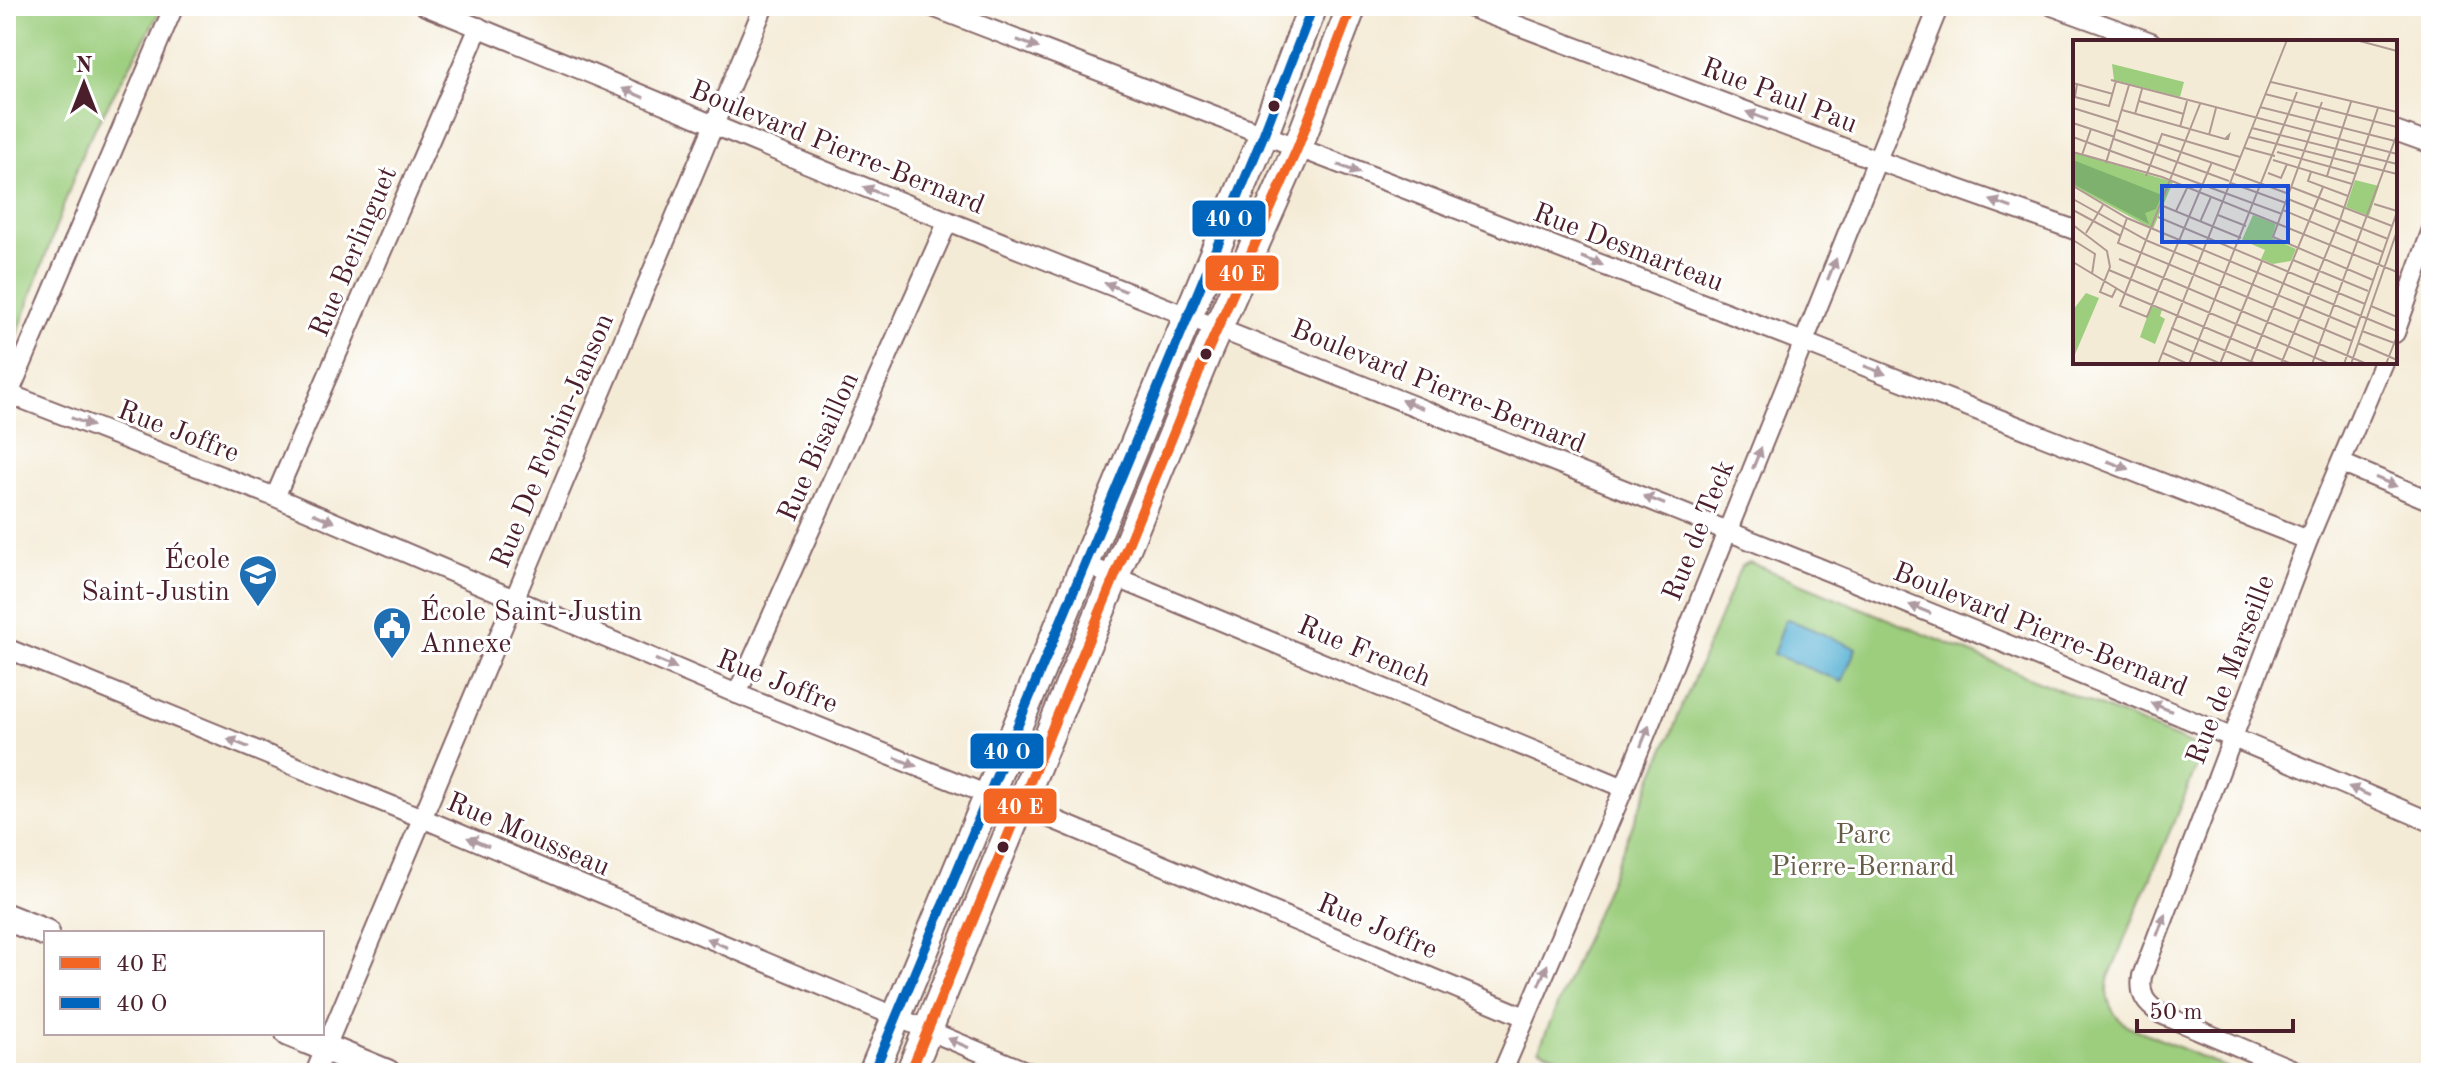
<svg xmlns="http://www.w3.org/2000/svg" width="2437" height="1079" viewBox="0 0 2437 1079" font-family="'Old Standard TT',serif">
  <rect width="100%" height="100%" fill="#fff"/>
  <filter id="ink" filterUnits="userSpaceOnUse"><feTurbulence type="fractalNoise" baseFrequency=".0125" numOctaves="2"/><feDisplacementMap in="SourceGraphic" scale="16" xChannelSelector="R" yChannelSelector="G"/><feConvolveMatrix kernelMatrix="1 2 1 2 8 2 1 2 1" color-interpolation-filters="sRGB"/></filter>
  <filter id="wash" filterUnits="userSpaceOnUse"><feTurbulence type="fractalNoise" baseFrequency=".006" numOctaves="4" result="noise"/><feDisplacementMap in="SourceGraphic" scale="32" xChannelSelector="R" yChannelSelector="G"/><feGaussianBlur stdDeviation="1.8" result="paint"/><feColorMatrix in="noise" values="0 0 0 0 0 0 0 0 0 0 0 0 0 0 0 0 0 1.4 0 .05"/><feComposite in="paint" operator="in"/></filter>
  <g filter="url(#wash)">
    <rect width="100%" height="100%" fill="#f4ebd6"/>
    <g fill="#9cce7e" stroke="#737654" stroke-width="2">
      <path d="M6,6H163L85,146L6,366Z"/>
      <path d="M1749,562L2201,748L2202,754L2109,977C2103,995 2111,1014 2126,1025L2239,1073H1596L1539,1049L1741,566Z"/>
    </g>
    <path fill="#57b1d4" stroke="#506880" stroke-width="2" d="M1788,619L1856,648L1842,682L1773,654L1785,621Z"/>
  </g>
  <g filter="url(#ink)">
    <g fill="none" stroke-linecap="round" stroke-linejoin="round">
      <defs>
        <g id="street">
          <path d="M425,6C600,76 773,151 948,221C1444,419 1941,611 2431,822"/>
          <path d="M930,6L1803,342L2308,540"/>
          <path d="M1466,6L1876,160L2075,230"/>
          <path d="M2052,6L2151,42"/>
          <path d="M2395,131L2431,144"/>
          <path d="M2395,333L2431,232"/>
          <path d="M9,394L275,497L737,694L988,795L1019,805L1525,1017"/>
          <path d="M6,401L174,6"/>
          <path d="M2341,463L2431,501"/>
          <path d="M275,497L479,27"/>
          <path d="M1084,564L1624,788"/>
          <path d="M6,648L422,818L1030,1073"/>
          <path d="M737,694L948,221"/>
          <path d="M315,1073L764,6"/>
          <path d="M1502,1073L1624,788L1939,6"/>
          <path d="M2301,1073L2161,1014C2146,1004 2139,996 2142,976L2308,540L2383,362"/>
        </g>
        <g id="secondary">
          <path d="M6,917L46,933"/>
          <path d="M289,1033L387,1073"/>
        </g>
        <g id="primary">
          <path d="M873,1073L1263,136L1313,6"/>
          <path d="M910,1073L1208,350L1297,149L1352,6"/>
        </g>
      </defs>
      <use href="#street" stroke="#866667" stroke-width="22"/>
      <use href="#secondary" stroke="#866667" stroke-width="30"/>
      <use href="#primary" stroke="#866667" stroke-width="32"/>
      <use href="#street" stroke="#fff" stroke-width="18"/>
      <use href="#secondary" stroke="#fff" stroke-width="26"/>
      <use href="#primary" stroke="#fff" stroke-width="28"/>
      <defs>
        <path id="bus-1" d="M910,1073L1208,350L1297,149L1352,6"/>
        <path id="bus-2" d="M873,1073L1263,136L1313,6"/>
      </defs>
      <use href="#bus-1" stroke="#fff" stroke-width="16"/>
      <use href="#bus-2" stroke="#fff" stroke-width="16"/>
      <use href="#bus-1" stroke="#f26522" stroke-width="10"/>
      <use href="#bus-2" stroke="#0065bd" stroke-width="10"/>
    </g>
    <defs><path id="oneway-solid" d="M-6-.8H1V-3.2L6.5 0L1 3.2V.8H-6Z" transform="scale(2)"/></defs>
    <g fill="#ae9aa0">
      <use href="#oneway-solid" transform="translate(1028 44) rotate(21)"/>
      <use href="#oneway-solid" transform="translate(633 93) rotate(-157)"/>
      <use href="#oneway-solid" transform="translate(1757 116) rotate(-159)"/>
      <use href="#oneway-solid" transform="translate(1349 169) rotate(21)"/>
      <use href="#oneway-solid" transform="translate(874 191) rotate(-158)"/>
      <use href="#oneway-solid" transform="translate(2001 204) rotate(-161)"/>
      <use href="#oneway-solid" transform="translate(1592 261) rotate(21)"/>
      <use href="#oneway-solid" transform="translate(1832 269) rotate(-68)"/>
      <use href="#oneway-solid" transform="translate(1115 287) rotate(-158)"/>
      <use href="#oneway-solid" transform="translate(1875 370) rotate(21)"/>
      <use href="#oneway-solid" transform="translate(1412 404) rotate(-158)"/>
      <use href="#oneway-solid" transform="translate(82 422) rotate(21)"/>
      <use href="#oneway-solid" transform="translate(1757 458) rotate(-68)"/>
      <use href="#oneway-solid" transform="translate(2118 465) rotate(21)"/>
      <use href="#oneway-solid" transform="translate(2386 482) rotate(23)"/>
      <use href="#oneway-solid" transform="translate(1654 500) rotate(-158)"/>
      <use href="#oneway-solid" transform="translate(324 518) rotate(23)"/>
      <use href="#oneway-solid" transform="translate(1920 609) rotate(-158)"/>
      <use href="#oneway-solid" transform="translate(666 664) rotate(23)"/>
      <use href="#oneway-solid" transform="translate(2161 707) rotate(-158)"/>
      <use href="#oneway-solid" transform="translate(1645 736) rotate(-68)"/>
      <use href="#oneway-solid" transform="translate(238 743) rotate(-158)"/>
      <use href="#oneway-solid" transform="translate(906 762) rotate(22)"/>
      <use href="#oneway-solid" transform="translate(2359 791) rotate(-157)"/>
      <use href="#oneway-solid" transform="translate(478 842) rotate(-157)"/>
      <use href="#oneway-solid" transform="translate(2161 925) rotate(-69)"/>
      <use href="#oneway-solid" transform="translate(717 943) rotate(-157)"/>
      <use href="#oneway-solid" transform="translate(1543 975) rotate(-67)"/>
      <use href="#oneway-solid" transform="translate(958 1043) rotate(-157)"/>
    </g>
  </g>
  <defs>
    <symbol id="school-pin" viewBox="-11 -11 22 30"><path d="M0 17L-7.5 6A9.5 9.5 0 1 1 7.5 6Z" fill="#1f6fb2" stroke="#fff"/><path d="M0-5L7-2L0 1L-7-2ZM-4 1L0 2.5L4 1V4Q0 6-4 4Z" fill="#fff"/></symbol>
    <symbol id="civic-pin" viewBox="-11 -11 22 30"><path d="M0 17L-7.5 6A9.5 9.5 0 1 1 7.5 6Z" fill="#1f6fb2" stroke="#fff"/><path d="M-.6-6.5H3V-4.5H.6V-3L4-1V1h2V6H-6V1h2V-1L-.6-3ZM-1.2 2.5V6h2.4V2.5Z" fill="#fff"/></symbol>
  </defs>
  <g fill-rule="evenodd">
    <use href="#school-pin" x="236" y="552" width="44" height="60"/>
    <use href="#civic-pin" x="370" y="604" width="44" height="60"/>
  </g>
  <g fill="#4a1f2b" stroke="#fff" stroke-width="3">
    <circle cx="1274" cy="106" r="7"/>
    <circle cx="1206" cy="354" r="7"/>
    <circle cx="1003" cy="847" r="7"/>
  </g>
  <g text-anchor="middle" stroke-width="6" stroke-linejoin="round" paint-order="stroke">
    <g font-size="28" fill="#4a1f2b" stroke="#fff">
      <text transform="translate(1780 94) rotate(21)" y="10">Rue Paul Pau</text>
      <text transform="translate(838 146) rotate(22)" y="10">Boulevard Pierre-Bernard</text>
      <text transform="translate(1629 246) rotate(21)" y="10">Rue Desmarteau</text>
      <text transform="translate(352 251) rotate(-67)" y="10">Rue Berlinguet</text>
      <text transform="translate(1439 385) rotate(22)" y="10">Boulevard Pierre-Bernard</text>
      <text transform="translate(179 430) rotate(21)" y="10">Rue Joffre</text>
      <text transform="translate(551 440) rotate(-67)" y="10">Rue De Forbin-Janson</text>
      <text transform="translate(817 446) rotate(-66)" y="10">Rue Bisaillon</text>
      <text transform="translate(1697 530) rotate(-68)" y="10">Rue de Teck</text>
      <text transform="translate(2041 628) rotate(22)" y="10">Boulevard Pierre-Bernard</text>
      <text transform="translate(1365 650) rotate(23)" y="10">Rue French</text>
      <text transform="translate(2229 669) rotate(-69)" y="10">Rue de Marseille</text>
      <text transform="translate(778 680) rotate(22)" y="10">Rue Joffre</text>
      <text transform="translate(529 833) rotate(23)" y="10">Rue Mousseau</text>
      <text transform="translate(1378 925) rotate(23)" y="10">Rue Joffre</text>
    </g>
    <g font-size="28" fill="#4a1f2b" stroke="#fff" text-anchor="end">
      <text x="230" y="568">École<tspan x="230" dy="32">Saint-Justin</tspan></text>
      <text x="420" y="620" text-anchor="start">École Saint-Justin<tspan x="420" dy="32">Annexe</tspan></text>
    </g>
    <g font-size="28" fill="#675c48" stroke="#fff">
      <text x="1863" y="843">Parc<tspan x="1863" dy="32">Pierre-Bernard</tspan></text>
    </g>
  </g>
  <g transform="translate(2073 40)">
    <rect width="324" height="324" fill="#f4ebd6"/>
    <path d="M39,24L111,42L107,57L41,40ZM0,112L100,142L80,189L0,146ZM282,140L306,146L296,176L273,167ZM180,175L203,184L199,198L223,209L218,221L200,224L188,219L192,210L169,200ZM13,253L26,258L0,319V270ZM78,266L89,270L87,276L92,279L82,304L67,297Z" fill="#9cce7e"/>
    <path d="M0,120L89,155L83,169L72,173L76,184L0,144Z" fill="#7db16d"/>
    <path fill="none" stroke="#b09992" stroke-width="2" d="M283,0L324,11M38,40L324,114M198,42L324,72M0,43L40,54M4,44L2,57L36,66L43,41M192,54L324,87M66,61L111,74M249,62L200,197L300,240M127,64L47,266L74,277L139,122M187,67L322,101M0,68L45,82M49,70L152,99L156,95L155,99H152M62,74L69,49M0,83L42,97M107,87L114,61M179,88L324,124M44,90L163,131M136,95L143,68M0,97L209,174M176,97L324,134M41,99L156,141M172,108L202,116M0,112L89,137L324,232M204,112L283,134M9,115L18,89M200,120L279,144M33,123L56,45M238,132L235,141L275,156M195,133L208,138L214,124M162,134L216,154M73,136L89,94L167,117M254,136L278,62M158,143L213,163M0,146L54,178L324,291M218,147L319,186M0,159L75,201L284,288M215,159L315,199M301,164L324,171M90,166L168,198M0,170L48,196M210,170L310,212M103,171L114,148M145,175L173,186M85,177L292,264M54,178L45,203L279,301M127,182L138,157M0,185L34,211L37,227L27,252L39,257L43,249M13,193L30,165M0,200L22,214L19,234M46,219L294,324M220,220L295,251M0,222L53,254L219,324M36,230L257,324M298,266L324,277M98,288L184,324M289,291L324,304M95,301L146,323M285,303L324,320M90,313L115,324M85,324L214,0M116,324L224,52M147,324L189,221M177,324L250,147M208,324L267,180L305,68M239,324L324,94M271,324L324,172M278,324L324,191M313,324L324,296"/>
    <path fill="#1d4ed8" fill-opacity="0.15" stroke="#1d4ed8" stroke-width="4" d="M89,146H215V202H89Z"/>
    <rect width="324" height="324" fill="none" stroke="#4a1f2b" stroke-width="4"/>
  </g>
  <g stroke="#fff" stroke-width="3">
    <rect x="1191" y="199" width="76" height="39" rx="8" fill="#0065bd"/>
    <rect x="1204" y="254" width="76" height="38" rx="8" fill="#f26522"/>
    <rect x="969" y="732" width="76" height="38" rx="8" fill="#0065bd"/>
    <rect x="982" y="787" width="76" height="38" rx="8" fill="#f26522"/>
  </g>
  <g font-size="22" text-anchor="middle" font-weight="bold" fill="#fff">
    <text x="1229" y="226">40 O</text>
    <text x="1242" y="281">40 E</text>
    <text x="1007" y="759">40 O</text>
    <text x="1020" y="814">40 E</text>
  </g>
  <rect width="2437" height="1079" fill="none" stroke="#fff" stroke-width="32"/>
  <rect x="44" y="931" width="280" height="104" fill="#ffffff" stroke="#b7a5aa" stroke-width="2"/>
  <rect x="60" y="957" width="40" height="12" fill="#f26522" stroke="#b7a5aa" stroke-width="2"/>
  <text x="116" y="971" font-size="24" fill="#4a1f2b">40 E</text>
  <rect x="60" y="997" width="40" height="12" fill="#0065bd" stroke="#b7a5aa" stroke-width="2"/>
  <text x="116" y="1011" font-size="24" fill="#4a1f2b">40 O</text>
  <g transform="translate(84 84)" stroke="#ffffff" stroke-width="6" paint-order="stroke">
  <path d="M0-6L14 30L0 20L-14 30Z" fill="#4a1f2b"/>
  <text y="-12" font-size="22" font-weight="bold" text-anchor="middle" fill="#4a1f2b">N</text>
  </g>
  <path d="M2137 1019v12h156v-12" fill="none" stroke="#4a1f2b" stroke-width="4"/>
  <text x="2149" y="1019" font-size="24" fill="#4a1f2b" stroke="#ffffff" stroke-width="6" paint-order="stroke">50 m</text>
</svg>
